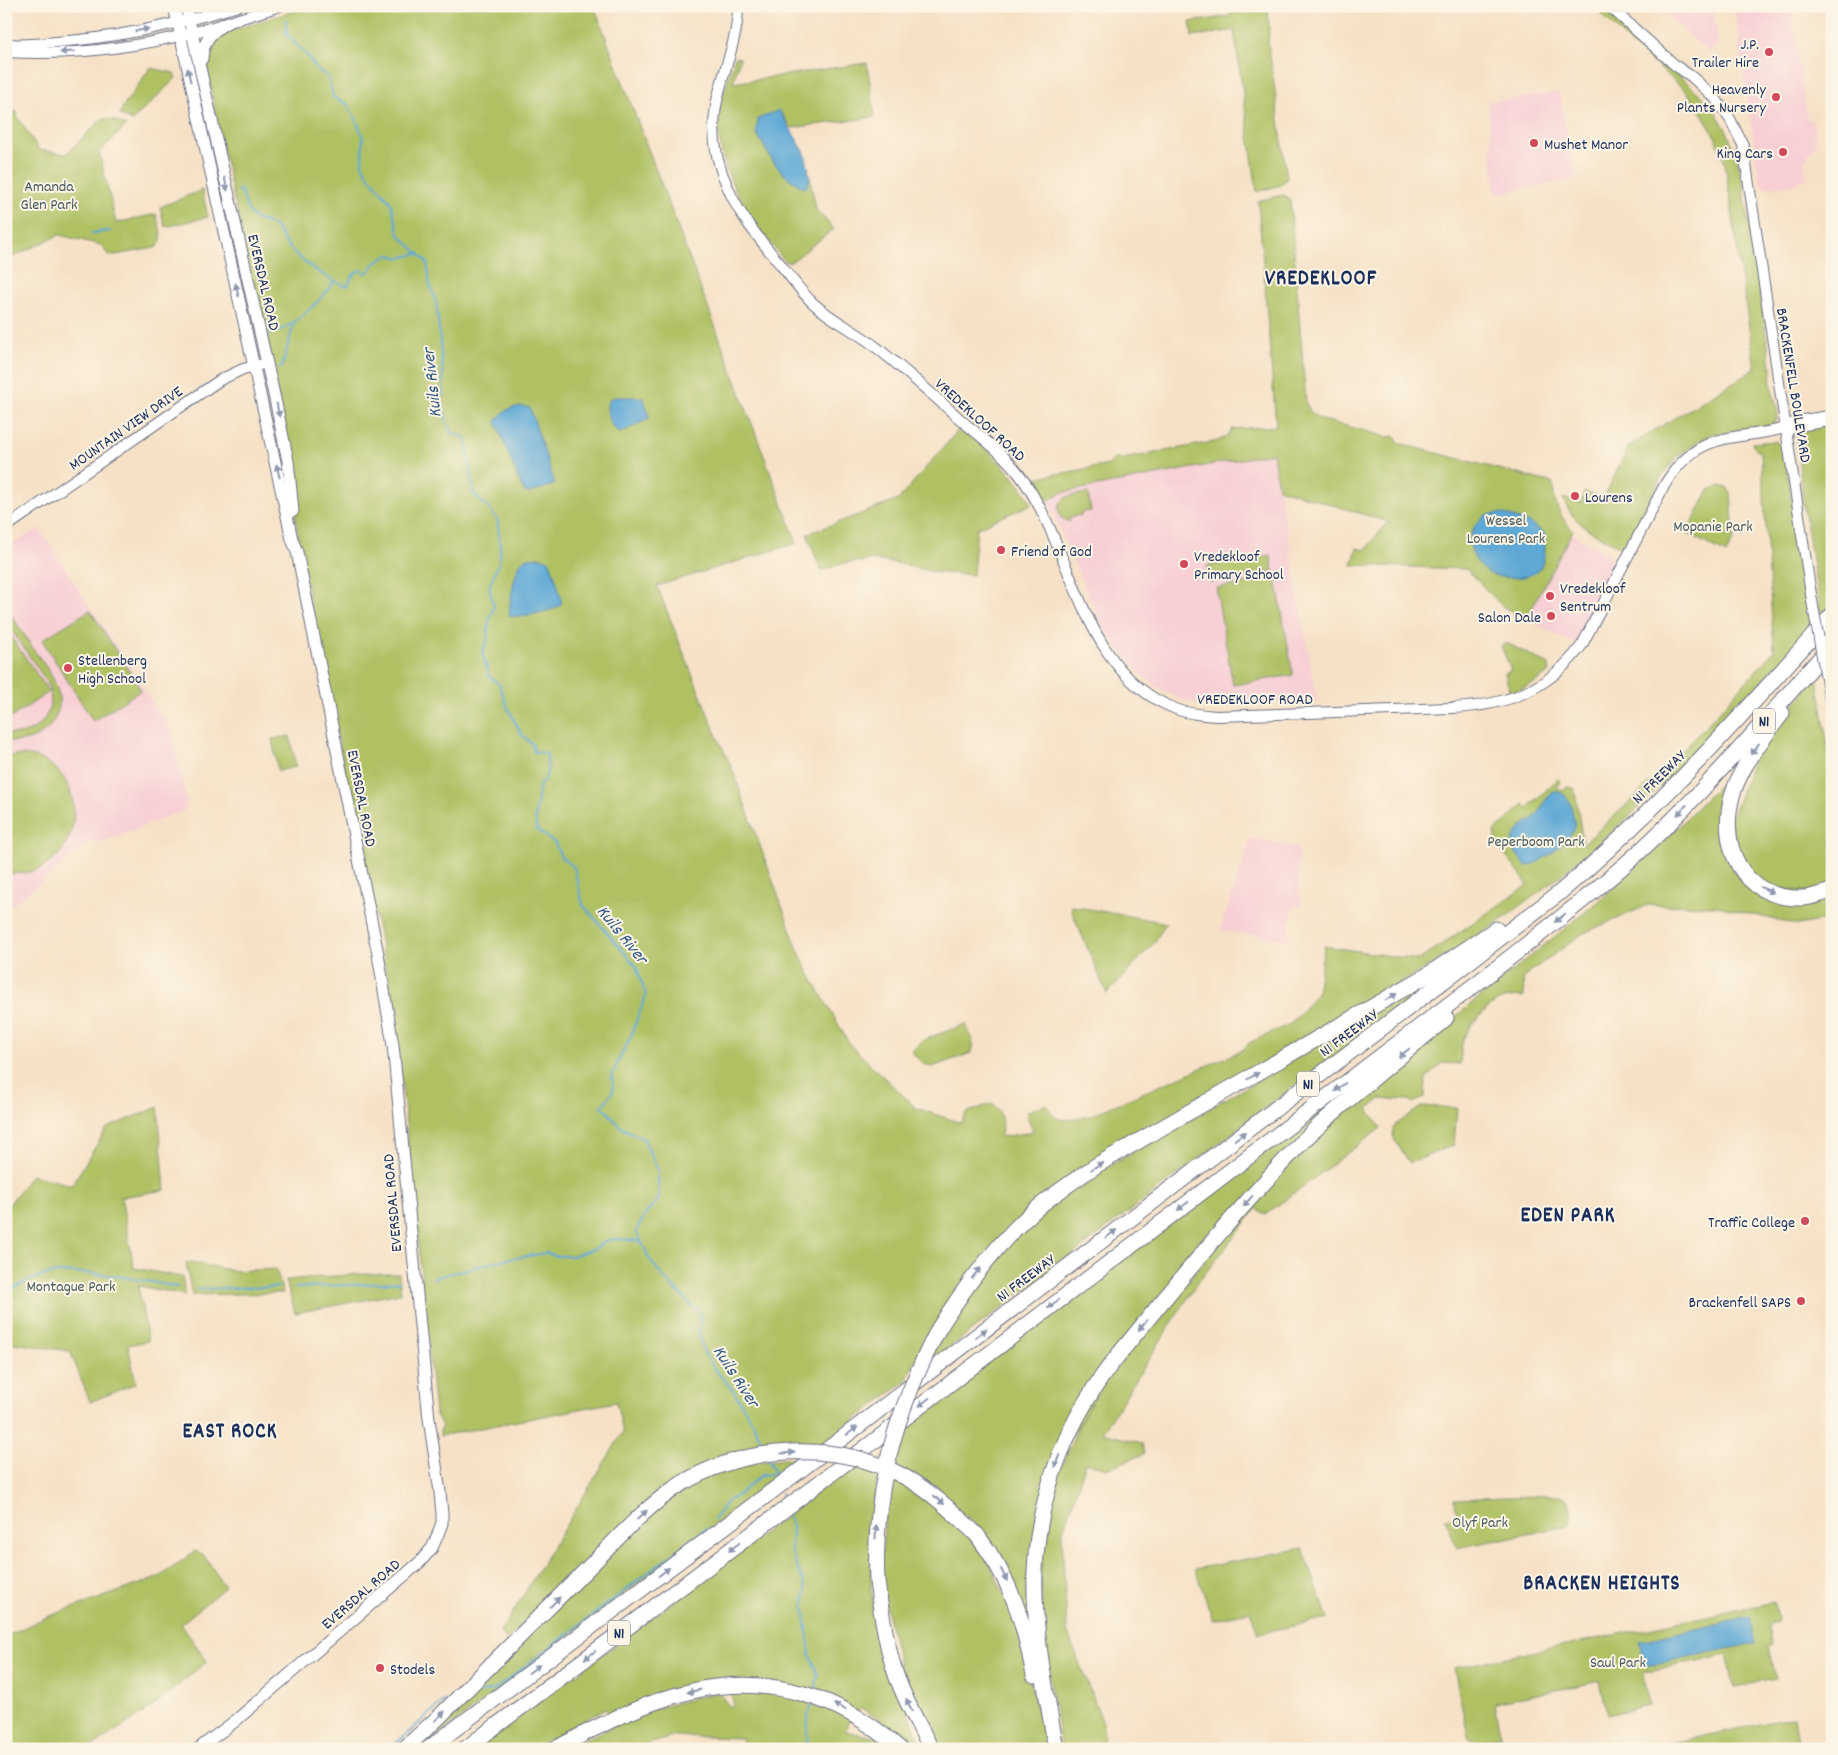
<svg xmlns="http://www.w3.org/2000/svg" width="1838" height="1755" viewBox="0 0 1838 1755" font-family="Dekko,sans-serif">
  <rect width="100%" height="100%" fill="#fcf5e5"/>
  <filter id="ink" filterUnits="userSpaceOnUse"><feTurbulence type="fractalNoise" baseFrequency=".02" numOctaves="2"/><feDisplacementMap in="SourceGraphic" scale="10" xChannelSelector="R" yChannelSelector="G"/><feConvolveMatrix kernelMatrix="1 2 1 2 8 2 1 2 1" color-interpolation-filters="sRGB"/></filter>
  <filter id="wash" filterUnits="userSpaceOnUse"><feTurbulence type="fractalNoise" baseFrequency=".0096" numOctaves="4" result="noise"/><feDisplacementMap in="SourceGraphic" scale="20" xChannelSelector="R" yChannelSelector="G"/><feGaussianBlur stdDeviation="1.12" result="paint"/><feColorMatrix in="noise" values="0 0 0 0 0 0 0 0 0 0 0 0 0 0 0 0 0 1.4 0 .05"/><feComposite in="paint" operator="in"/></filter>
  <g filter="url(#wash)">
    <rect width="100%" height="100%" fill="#f6e1c6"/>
    <g fill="#f7cfd4">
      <path d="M1658,6H1713L1718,43L1709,53Z"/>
      <path d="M1734,6H1791L1807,120L1812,119L1816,143L1804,162L1807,179L1800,180L1798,183L1765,188L1760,184Z"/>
      <path d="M1559,92L1576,179L1496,194L1488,102Z"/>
      <path d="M1273,453L1317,701L1233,704L1195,703L1179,698L1155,686L1141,674L1111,640L1100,621L1047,501L1060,493Z"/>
      <path d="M36,530H40L169,728L172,737L187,802L185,810L100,843L93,840L6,910V548Z"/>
      <path d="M1571,533L1609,555L1613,563L1598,592L1601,594L1575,644L1526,619Z"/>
      <path d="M1251,838L1299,848L1298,881L1301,906L1293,905L1288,940L1220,930Z"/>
    </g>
    <g fill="#afc164" stroke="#657861">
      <path d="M310,6H594L797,543L657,586L716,734L731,766L798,950L809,973L850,1045L916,1108L961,1123L966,1113L990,1104C1004,1107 1002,1127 1001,1137L1033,1132L1026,1112L1047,1104C1055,1127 1070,1119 1089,1116L1241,1051L1249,1043L1294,1022L1293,1020L1298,1016L1317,993L1324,946L1419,960L1528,885L1496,842L1494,832L1524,804L1527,808L1558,779L1560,782L1557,787L1563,791L1567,787L1574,788L1575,791L1583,844L1631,801L1705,727L1774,651L1761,453L1753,446L1752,443L1775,441L1782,446L1784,452L1811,628C1761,683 1711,739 1657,790C1602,844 1542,892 1479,936L1041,1198L914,1363L906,1381L819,1447L702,1467L507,1639L500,1633L623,1432L616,1402L440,1436V1429L442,1426L435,1413L396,1025L364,856V849L367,844L373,843V840C357,838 358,825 353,811L300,553L284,422L221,141L204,54L217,35Z"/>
      <path d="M1230,6H1268L1269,31L1268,41L1287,178L1281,185L1257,192L1234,30L1192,37L1190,22L1231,16Z"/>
      <path d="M1593,6H1602L1704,98L1715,111L1727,131L1741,170L1772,373C1765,391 1789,415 1771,425L1709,435L1679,455L1667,469L1659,481L1629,543L1624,546H1619C1596,534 1572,525 1563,498L1581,503L1584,492L1604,497L1629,446L1755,369L1725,164L1716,139L1703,115L1686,91L1627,40Z"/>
      <path d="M735,57L740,58L733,83L867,63L875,117L792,128L779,110L756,132C771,157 777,176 806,188L810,178L816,210L834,229L791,262H786L783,259C748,216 712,168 720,110C723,92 730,74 735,57Z"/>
      <path d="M150,68L174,73L176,78L132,121L120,115L123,107Z"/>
      <path d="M6,111L17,112V116L39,150L66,154L103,118L116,121L126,126L99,152L116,223L156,214C158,225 167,242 155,248L109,256L101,245L59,235L6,260Z"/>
      <path d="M202,190L208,217L165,227L160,207Z"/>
      <path d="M1283,195L1288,197L1290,200L1306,403L1311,413L1320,419L1388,437L1395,436L1398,443L1553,483C1553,501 1559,517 1573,530L1526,619L1502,606L1466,569L1352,565L1357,548L1365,550L1388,522L1278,488L1273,453L1060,493L1047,501L1039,496L1028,479L1109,465L1115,458L1123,459L1218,441L1228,435L1232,429L1276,426L1258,201Z"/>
      <path d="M1832,422V605L1821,618L1803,500L1796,435L1797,430Z"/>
      <path d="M961,427C988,450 1014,472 1032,504L977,528L973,575L933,572L902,564L874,560L844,563L821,571L807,534L898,500Z"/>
      <path d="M1719,486L1727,488L1731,493L1734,538L1726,554L1687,533L1709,490Z"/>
      <path d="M1088,493L1091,511L1081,512L1082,515L1069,517L1070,522L1061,518L1058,508C1062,494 1076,495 1088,493Z"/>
      <path d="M1271,555L1273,571L1210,582L1207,566Z"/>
      <path d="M1276,578L1293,675L1233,685L1216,588Z"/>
      <path d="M6,608C16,622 25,636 34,650C51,674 73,700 48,728C37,740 22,743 6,741V733C37,740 60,710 47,682L6,622Z"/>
      <path d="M90,610L141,690L93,721L42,640Z"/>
      <path d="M6,629L49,692L6,721Z"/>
      <path d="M1504,644H1509L1549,665L1550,672L1534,683L1510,694L1505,673L1511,670L1501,646Z"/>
      <path d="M1817,676L1832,774V887L1816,893L1776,890L1743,868L1730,821L1755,756Z"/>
      <path d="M290,736L296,767L278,771L272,739Z"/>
      <path d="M16,755C97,753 92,882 6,873V757Z"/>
      <path d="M1732,776L1725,827L1754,886L1832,894V919L1797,925L1717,906L1648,905L1582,934L1523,977L1524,996L1523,998C1501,989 1471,1021 1463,1040C1461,1047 1461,1056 1460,1064L1443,1063L1426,1078L1425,1098L1412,1103L1410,1100L1380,1099L1368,1109L1381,1128L1265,1215L1257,1208L1196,1285L1102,1433L1142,1443L1144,1454L1106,1469L1086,1462L1062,1534L1067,1631L1103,1723L1104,1749H1061L1042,1633L1041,1549L1055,1481L1091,1398L1241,1216L1321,1131L1423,1043L1599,901L1663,842L1716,788Z"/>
      <path d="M1072,906L1162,922L1166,923L1154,943L1107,994L1071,910Z"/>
      <path d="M1428,982L1429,984L925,1366L960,1302L1016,1235L1070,1189Z"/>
      <path d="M966,1024C969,1033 977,1046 971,1053L932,1067L923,1064L911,1052L923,1040Z"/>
      <path d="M1331,1101L1336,1108L1138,1325L1049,1474L1036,1643L978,1527L939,1492L891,1464L901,1427Z"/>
      <path d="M1422,1106L1457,1108L1454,1145L1410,1163C1404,1154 1388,1137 1394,1126Z"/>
      <path d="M158,1107L165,1190L121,1197L134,1268L182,1277L185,1295L138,1286L148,1341L128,1345L136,1383L90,1402L70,1351L6,1342V1209L31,1175L72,1185L107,1128Z"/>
      <path d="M191,1262L234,1271L276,1269L283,1293L192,1295L186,1263Z"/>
      <path d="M360,1274H399L401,1293L295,1313L286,1280Z"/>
      <path d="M805,1456L421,1749H412L652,1511L700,1479L738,1465Z"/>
      <path d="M853,1465L878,1473L873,1506L871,1590L875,1618L922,1749H910L886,1724L861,1708L847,1724L846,1731L878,1738L890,1749H745L741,1738L675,1736L633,1749H564L650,1710L718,1692L730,1707L734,1705L728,1683L611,1718L606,1708L534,1749H476L696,1585Z"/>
      <path d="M888,1475L925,1494L984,1551L1017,1623L1046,1749H935L904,1685L880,1581Z"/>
      <path d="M1561,1495L1568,1499C1570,1508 1576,1518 1568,1526L1457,1548L1445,1518L1456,1517L1455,1499Z"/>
      <path d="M1303,1548L1328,1619L1258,1633L1250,1611L1213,1620L1195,1569Z"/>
      <path d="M195,1551L203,1554L225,1587L181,1624L207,1661L152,1707L88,1749H6V1636L47,1617L154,1579L161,1576Z"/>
      <path d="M1775,1602L1778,1619L1777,1622L1770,1624L1768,1627L1772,1645L1768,1646L1775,1679L1734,1687L1727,1655L1643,1672L1649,1705L1607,1714L1600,1681L1494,1703L1501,1737C1491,1738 1474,1746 1468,1736L1454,1668Z"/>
      <path d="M1794,1717L1799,1749H1642Z"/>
    </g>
    <g fill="#5da8d5" stroke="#3c6c9a">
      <path d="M779,110L805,153L810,178L806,188C778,176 771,158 756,132L758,119Z"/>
      <path d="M614,397H640L644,399L649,415L648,419L620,433C610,428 605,412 608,401Z"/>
      <path d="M521,406L530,408L555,484L530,493L525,492L521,486L496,422C502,411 509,408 521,406Z"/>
      <path d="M1501,513L1530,523L1545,534C1545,544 1546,559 1540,568C1532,580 1500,580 1489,573C1473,563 1464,542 1475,526C1478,522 1482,518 1486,515Z"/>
      <path d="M540,557L549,560C552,566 563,599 561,604C558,611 517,618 510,616L509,611C511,600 514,565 525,559C529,557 535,558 540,557Z"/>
      <path d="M1553,791C1568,792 1571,803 1573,816C1574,819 1575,824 1574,828C1570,841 1540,865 1526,866L1511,847C1516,823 1531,825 1540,811C1544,802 1546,799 1553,791Z"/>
      <path d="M1750,1617L1755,1643L1645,1666L1640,1641Z"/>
    </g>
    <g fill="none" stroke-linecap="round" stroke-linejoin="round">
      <g stroke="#5da8d5" stroke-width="2">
        <path d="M286,19L287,35L307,55L318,71L328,76L333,97L347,104L355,117L363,137L362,164L367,174L391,203L399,235L427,262L430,285L436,302L438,319L443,374L442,401L447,423L453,434L466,438L474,495L485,504L497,519L500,541V559L489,587L494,606L489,621L487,642L482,651L489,676L499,684L507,706L521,734L532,744L534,752L547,753C547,765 550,777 540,784L535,818L537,830L555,843L561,857L574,867L583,905L636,966L646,995L630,1038L612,1074L613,1092L602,1106L622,1128L644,1139L658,1171L659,1199L647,1212L636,1231L649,1258L663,1277L700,1314L699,1334L704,1353L717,1372L733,1390L753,1423L765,1449"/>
        <path d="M237,191L241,190C245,202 247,217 261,221C266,223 271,222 275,227C281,232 283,241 288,246C302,262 326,279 346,286L348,285C350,278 355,271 362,270L364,273L368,272L375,263L389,255L400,258L419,253"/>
        <path d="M92,233L110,231"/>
        <path d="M268,335C295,327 318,303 335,281"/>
        <path d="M278,368L282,367L294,323"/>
        <path d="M433,1278L502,1260L546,1253L556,1256H572L596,1248L605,1241L615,1239L641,1241"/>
        <path d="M295,1288L399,1282"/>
        <path d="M196,1289L278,1287"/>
        <path d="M6,1292C19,1285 31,1279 45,1275C84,1267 139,1280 178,1287"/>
        <path d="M769,1460L777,1479"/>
        <path d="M781,1493L785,1503"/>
        <path d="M788,1515L792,1526L791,1551L806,1589L804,1606L810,1654L818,1675L815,1692"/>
        <path d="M714,1520L726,1502L738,1495L761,1475L774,1474"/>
        <path d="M475,1693L494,1690L707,1528"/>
        <path d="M390,1749L444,1701"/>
        <path d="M807,1749L808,1717L812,1703"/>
      </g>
    </g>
  </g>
  <g filter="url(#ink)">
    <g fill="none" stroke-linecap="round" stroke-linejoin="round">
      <defs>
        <g id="tertiary">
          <path d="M738,6C738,41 722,72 716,106C711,134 716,162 728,188C740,217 761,241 781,265C791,278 802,293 814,304C833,321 856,331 876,347C905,370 933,395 961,420C981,437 1003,453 1019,474C1074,546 1080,673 1176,709C1189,714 1203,715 1217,716L1451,708C1506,706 1549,690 1582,645L1664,486C1697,430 1732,441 1786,428"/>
          <path d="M1609,6L1676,66L1692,77L1715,98L1730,119L1743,145L1812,601"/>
          <path d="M6,44C23,45 40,44 56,42C118,38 179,24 238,6"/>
          <path d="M6,52C68,56 132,48 192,33C222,25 251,15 280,6"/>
          <path d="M6,527L220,380L243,369L267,363"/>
          <path d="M1830,700L1832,714"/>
        </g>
        <g id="secondary">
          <path d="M174,6L292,539L297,552L378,954L393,1045L429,1419L440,1492L442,1514V1523L438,1534L432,1548L420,1562L234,1722L198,1749"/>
          <path d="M186,6L275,399L288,461L293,511"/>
          <path d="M202,59C203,40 212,31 228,22"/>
        </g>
        <g id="motorway">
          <path d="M1786,428L1801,423L1832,418"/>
          <path d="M1782,713C1764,738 1744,761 1734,790C1716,843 1741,900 1802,898C1812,898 1822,893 1832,891"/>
          <path d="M939,1328C966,1285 997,1243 1035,1210C1055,1193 1076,1179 1097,1165L1426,976L1496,929"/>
          <path d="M977,1535C1012,1581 1023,1619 1034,1675"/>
          <path d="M877,1581C881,1613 886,1645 896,1675C905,1701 919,1724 931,1749"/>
          <path d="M404,1749L440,1716L607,1549"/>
          <path d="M428,1749L799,1471L1558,894C1658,810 1745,712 1832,615"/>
          <path d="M465,1749L773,1518L1493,971C1547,928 1604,886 1654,838C1717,778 1773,710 1832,645"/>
          <path d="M555,1749C598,1726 644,1702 692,1691C770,1674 841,1696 900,1749"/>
          <path d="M1056,1749C1046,1690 1033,1631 1035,1571C1038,1491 1069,1416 1119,1354C1179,1281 1239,1207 1305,1139C1349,1096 1399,1058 1446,1018"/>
        </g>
      </defs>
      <use href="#tertiary" stroke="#686d82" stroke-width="12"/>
      <use href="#secondary" stroke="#686d82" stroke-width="13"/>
      <use href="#motorway" stroke="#686d82" stroke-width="17"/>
      <use href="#tertiary" stroke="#fff" stroke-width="10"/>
      <use href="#secondary" stroke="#fff" stroke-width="11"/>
      <use href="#motorway" stroke="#fff" stroke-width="15"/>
      <defs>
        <path id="tertiary-bridge" d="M1812,601L1830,700"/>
        <g id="motorway-bridge">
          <path d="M607,1549C630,1525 653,1502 681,1484C745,1445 836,1440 903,1476C931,1491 954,1513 977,1535"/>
          <path d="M877,1581C873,1486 896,1411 939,1328"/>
        </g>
      </defs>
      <use href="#tertiary-bridge" stroke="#686d82" stroke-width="12" stroke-linecap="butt"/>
      <use href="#motorway-bridge" stroke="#686d82" stroke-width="17" stroke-linecap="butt"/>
      <use href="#tertiary-bridge" stroke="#fff" stroke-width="10"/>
      <use href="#motorway-bridge" stroke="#fff" stroke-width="15"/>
    </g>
    <defs><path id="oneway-solid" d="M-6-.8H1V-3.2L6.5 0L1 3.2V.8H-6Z" transform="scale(1.25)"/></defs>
    <g fill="#8d97ae">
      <use href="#oneway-solid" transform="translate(142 30) rotate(-10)"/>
      <use href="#oneway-solid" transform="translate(67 52) rotate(177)"/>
      <use href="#oneway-solid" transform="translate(189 75) rotate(-103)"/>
      <use href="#oneway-solid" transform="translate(226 184) rotate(78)"/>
      <use href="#oneway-solid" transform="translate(237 290) rotate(-103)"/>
      <use href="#oneway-solid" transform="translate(278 410) rotate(78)"/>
      <use href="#oneway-solid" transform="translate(278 471) rotate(-104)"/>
      <use href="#oneway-solid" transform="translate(1755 749) rotate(126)"/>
      <use href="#oneway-solid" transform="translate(1682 810) rotate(133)"/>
      <use href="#oneway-solid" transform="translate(1767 890) rotate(25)"/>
      <use href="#oneway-solid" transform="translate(1560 918) rotate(141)"/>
      <use href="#oneway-solid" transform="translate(1391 997) rotate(-30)"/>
      <use href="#oneway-solid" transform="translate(1404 1053) rotate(140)"/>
      <use href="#oneway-solid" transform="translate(1253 1076) rotate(-30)"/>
      <use href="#oneway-solid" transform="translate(1340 1087) rotate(143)"/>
      <use href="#oneway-solid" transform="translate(1240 1136) rotate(-37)"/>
      <use href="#oneway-solid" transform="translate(1097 1166) rotate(-32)"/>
      <use href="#oneway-solid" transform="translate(1248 1201) rotate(131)"/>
      <use href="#oneway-solid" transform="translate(1183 1206) rotate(143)"/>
      <use href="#oneway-solid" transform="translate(1111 1234) rotate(-37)"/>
      <use href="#oneway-solid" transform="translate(976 1273) rotate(-51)"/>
      <use href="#oneway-solid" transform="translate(1053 1304) rotate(143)"/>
      <use href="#oneway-solid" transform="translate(1143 1325) rotate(130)"/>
      <use href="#oneway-solid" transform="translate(981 1333) rotate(-37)"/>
      <use href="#oneway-solid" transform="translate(924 1402) rotate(143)"/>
      <use href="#oneway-solid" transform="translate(852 1431) rotate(-37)"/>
      <use href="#oneway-solid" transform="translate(788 1453) rotate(-4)"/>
      <use href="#oneway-solid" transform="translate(1057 1461) rotate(111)"/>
      <use href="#oneway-solid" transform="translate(939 1500) rotate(39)"/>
      <use href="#oneway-solid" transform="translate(642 1515) rotate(-43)"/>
      <use href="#oneway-solid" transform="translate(876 1532) rotate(-85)"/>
      <use href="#oneway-solid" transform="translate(734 1547) rotate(143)"/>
      <use href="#oneway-solid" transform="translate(664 1572) rotate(-37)"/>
      <use href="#oneway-solid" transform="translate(1004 1575) rotate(63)"/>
      <use href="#oneway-solid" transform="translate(555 1602) rotate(-45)"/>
      <use href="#oneway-solid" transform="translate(590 1655) rotate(143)"/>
      <use href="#oneway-solid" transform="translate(534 1669) rotate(-37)"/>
      <use href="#oneway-solid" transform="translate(694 1691) rotate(168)"/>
      <use href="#oneway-solid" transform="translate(909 1705) rotate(-114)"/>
      <use href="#oneway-solid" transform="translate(840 1707) rotate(-154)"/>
      <use href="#oneway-solid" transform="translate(440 1716) rotate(-43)"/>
    </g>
  </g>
  <g fill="#d1495b" stroke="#fcf5e5" stroke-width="2">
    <circle cx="1769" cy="52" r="5"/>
    <circle cx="1776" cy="97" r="5"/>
    <circle cx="1534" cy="143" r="5"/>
    <circle cx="1783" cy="152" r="5"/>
    <circle cx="1575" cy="496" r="5"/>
    <circle cx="1001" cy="550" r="5"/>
    <circle cx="1184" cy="564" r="5"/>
    <circle cx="1550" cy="596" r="5"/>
    <circle cx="1551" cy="616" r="5"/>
    <circle cx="68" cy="668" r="5"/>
    <circle cx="1805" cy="1221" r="5"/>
    <circle cx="1801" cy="1301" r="5"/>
    <circle cx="380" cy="1668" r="5"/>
  </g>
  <g text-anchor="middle" stroke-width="4" stroke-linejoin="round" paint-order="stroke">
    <g fill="#fcf5e5" stroke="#5e6a86" stroke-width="1">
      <rect x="1753" y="708.5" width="22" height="25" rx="4"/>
      <rect x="1297" y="1071.5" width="22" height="25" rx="4"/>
      <rect x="608" y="1620.5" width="22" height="25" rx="4"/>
    </g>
    <g font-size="15" font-weight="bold" fill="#1b2f5e">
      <text x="1764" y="726">N1</text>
      <text x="1308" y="1089">N1</text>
      <text x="619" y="1638">N1</text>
    </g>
    <g font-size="16" fill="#1b2f5e" stroke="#fcf5e5" text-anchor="start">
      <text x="1759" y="49" text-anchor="end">J.P.<tspan x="1759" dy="18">Trailer Hire</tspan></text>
      <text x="1766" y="94" text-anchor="end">Heavenly<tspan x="1766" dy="18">Plants Nursery</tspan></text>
      <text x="1544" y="149">Mushet Manor</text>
      <text x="1773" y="158" text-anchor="end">King Cars</text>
      <text x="1585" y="502">Lourens</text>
      <text x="1011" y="556">Friend of God</text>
      <text x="1194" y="561">Vredekloof<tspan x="1194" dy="18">Primary School</tspan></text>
      <text x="1560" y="593">Vredekloof<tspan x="1560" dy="18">Sentrum</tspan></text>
      <text x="1541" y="622" text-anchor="end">Salon Dale</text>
      <text x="78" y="665">Stellenberg<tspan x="78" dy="18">High School</tspan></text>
      <text x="1795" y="1227" text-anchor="end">Traffic College</text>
      <text x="1791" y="1307" text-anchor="end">Brackenfell SAPS</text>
      <text x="390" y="1674">Stodels</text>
    </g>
    <g font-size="16" fill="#475b60" stroke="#fcf5e5">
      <text x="49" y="191">Amanda<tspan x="49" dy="18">Glen Park</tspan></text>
      <text x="1506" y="525">Wessel<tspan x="1506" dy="18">Lourens Park</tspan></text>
      <text x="1713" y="531">Mopanie Park</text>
      <text x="1536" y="846">Peperboom Park</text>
      <text x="71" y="1291">Montague Park</text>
      <text x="1480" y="1527">Olyf Park</text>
      <text x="1618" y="1667">Saul Park</text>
    </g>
    <g font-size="16" fill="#1b2f5e" stroke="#fcf5e5">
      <text transform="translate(265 282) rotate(77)" y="6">EVERSDAL ROAD</text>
      <text transform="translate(1795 385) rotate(81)" y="6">BRACKENFELL BOULEVARD</text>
      <text transform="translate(981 419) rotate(42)" y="6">VREDEKLOOF ROAD</text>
      <text transform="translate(125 427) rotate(-35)" y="6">MOUNTAIN VIEW DRIVE</text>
      <text x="1255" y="704">VREDEKLOOF ROAD</text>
      <text transform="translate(1658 776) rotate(-45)" y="6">N1 FREEWAY</text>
      <text transform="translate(363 798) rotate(79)" y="6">EVERSDAL ROAD</text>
      <text transform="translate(1348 1032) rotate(-37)" y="6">N1 FREEWAY</text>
      <text transform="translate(391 1203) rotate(-95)" y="6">EVERSDAL ROAD</text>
      <text transform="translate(1025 1277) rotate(-37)" y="6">N1 FREEWAY</text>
      <text transform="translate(360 1593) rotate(-41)" y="6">EVERSDAL ROAD</text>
    </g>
    <g font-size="18" font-style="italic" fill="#325988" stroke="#fcf5e5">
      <text transform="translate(431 383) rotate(-96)" y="6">Kuils River</text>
      <text transform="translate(623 934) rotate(51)" y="6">Kuils River</text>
      <text transform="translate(737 1376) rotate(57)" y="6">Kuils River</text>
    </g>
    <g font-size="21" font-weight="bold" letter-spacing="1" fill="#1b2f5e" stroke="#fcf5e5">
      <text x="1321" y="284">VREDEKLOOF</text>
      <text x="1568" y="1221">EDEN PARK</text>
      <text x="230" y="1437">EAST ROCK</text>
      <text x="1602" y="1589">BRACKEN HEIGHTS</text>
    </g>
  </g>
  <rect width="1838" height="1755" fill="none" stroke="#fcf5e5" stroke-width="25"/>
</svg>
